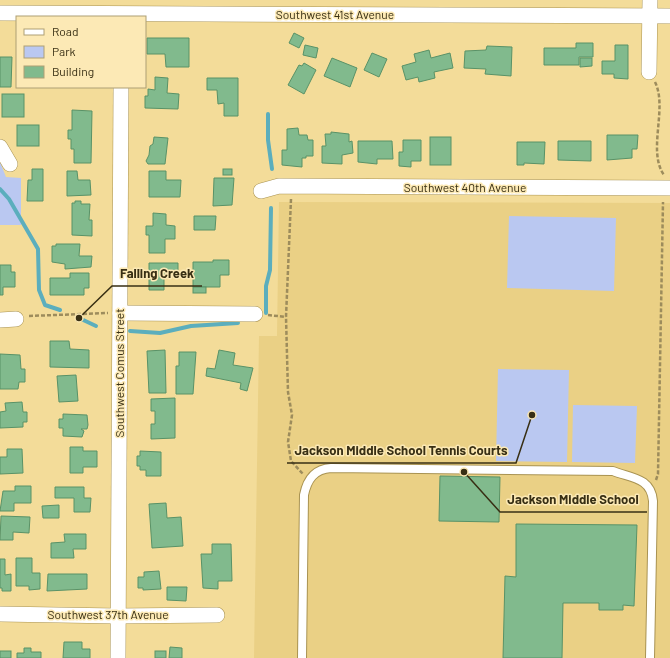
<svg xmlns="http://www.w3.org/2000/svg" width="670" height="658" viewBox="0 0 670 658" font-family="Barlow,sans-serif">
  <rect width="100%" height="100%" fill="#f3dc99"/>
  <path fill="#ead085" d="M279,202L670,203V658H254L259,336H277Z"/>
  <g fill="#bac8f1">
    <path d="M0,162L6,177L21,178V225H0Z"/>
    <path d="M509,216L616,218L614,291L507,288Z"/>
    <path d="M498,369L569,370L567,462L496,461Z"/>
    <path d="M573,405L637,406L635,463L572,462Z"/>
  </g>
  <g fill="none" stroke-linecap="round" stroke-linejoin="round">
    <g stroke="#5baebd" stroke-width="4">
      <path d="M268,114V140L272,169"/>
      <path d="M0,189L9,199L38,249L39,290L45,305L60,310"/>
      <path d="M266,313V286L270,270L271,208"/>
      <path d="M79,318L96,326"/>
      <path d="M130,331L160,333L191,326L238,323"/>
    </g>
  </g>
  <g fill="#81ba8d" stroke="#599267">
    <path d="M294,33L304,38L299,48L289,43Z"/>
    <path d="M147,38H189V67H166L165,54H147Z"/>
    <path d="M576,43H593V57H579V65H544V48H576Z"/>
    <path d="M305,45L318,48L316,58L303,55Z"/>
    <path d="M615,45H628V79L614,78V74H602V61H615Z"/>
    <path d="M487,46L512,47L511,76L485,74L486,69L464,68L465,51L486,50Z"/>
    <path d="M429,50L431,58L450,53L453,68L434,72L435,78L419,82L418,77L406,80L402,66L416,62L414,54Z"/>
    <path d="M372,53L387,59L379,77L364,70Z"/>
    <path d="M0,57H12L11,87H0Z"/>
    <path d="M332,58L357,68L350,87L324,76Z"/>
    <path d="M580,58H592V66L580,67Z"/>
    <path d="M304,63L316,70L304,94L288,85L299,65L302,66Z"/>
    <path d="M155,77L168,78L167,93L179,94L178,109L145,108V96H148V89L155,90Z"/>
    <path d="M207,78H238V116H224V103L218,104L217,90H207Z"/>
    <rect x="2" y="94" width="22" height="23"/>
    <path d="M72,110L92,111L91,163H74V149H71V139H68V130H72Z"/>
    <rect x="17" y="125" width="22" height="21"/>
    <path d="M298,128L299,135H307L308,140H313V156H306V158H302V167L282,165V150H287V129Z"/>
    <path d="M331,132L349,134V142L352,141L353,153L342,155V164L322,163V146H326L325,134H331Z"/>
    <path d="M607,135H638L637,149H632V158L607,160Z"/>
    <path d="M154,137L168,138L165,164H148L146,161L149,155L150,146L153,144Z"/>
    <rect x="430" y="137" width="21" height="28"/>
    <path d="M403,140H421V161H411V167L399,166V152H403Z"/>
    <path d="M358,141H392L393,159H377V164L358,162Z"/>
    <path d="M558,141H591V161L558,160Z"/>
    <path d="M517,142H545L544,164L524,163V165H517Z"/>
    <path d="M32,169H43V201H27L28,180H32Z"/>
    <rect x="223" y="169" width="9" height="6"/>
    <path d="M67,171H77L78,180H90L91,195L67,196Z"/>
    <path d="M149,171H166V180H181L180,197H149Z"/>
    <path d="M214,178H234L232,205L213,206Z"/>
    <path d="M75,201H81V204H90L89,220H92V236L72,235V203H75Z"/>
    <path d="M153,213L166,214V225L175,226V239H165V253H149V235H146V226H153Z"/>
    <path d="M194,216H216L215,230H194Z"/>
    <path d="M56,244H80L79,256H92L91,267L65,269V264L52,262V246H56Z"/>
    <path d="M213,260H229V275H220V287H193V262H213Z"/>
    <path d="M149,263H178V275H164V290H149Z"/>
    <path d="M0,265H11V272H15V287H3V295H0Z"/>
    <path d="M70,273H89V288H84V295H50V278H70Z"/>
    <rect x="193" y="287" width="13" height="6"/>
    <path d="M50,341H69L70,349L89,350V368L50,367Z"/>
    <path d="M165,350L166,393H149L147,351Z"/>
    <path d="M219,350L235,353L233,365L253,368L247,391L240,389L241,383L206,376L207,368L215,369Z"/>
    <path d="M179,352H196L193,394H176V366H179Z"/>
    <path d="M0,354L20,355L21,369H25V382H19L18,389H0Z"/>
    <path d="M76,375L78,401L59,402L57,376Z"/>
    <path d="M175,398V438L151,439V424H155V411H151V399Z"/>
    <path d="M22,402L23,412H27V422H23V427L0,428V412L6,411L5,403Z"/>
    <path d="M63,414L87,415L88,425L87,429H81L84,431L82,437L63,436V428H59V419H63Z"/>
    <path d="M70,447H83V451H97V467H83V473H70Z"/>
    <path d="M7,449H22L23,473L0,474V457H7Z"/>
    <path d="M140,451L161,452V476H146V470H140V466H137V456H140Z"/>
    <path d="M440,476L500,477L499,522L439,521Z"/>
    <path d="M15,486H31V503H14V511H0L3,491H15Z"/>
    <path d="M55,487H84V498H91L90,512H74V498H55Z"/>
    <path d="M166,503L167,518L181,517L183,546L152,548L149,504Z"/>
    <path d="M59,505V518H43L42,506Z"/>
    <path d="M1,516L30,517L29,533L13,532V540H0Z"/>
    <path d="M516,524L637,525L634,606L623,605V610H599V603H563L562,658H503L505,576L516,577Z"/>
    <path d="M64,534H86V549H73L74,558H51V543L65,542Z"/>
    <path d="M212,544H231L232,581H218V589L203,588L201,554H212Z"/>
    <path d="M16,558H32V573H40V589L29,590V586H16Z"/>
    <path d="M0,559H5V575L11,574V591H2V588H0Z"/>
    <path d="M159,571L161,589L143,590V588H138V577H144V572Z"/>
    <path d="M48,574H87V589L47,591Z"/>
    <path d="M167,587H187L186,601L167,600Z"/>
    <path d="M64,642H82V649H90V658H63Z"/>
    <path d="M170,647L182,648V658H169Z"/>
    <path d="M24,648H31V652H41V658H17V653H24Z"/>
    <rect x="0" y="651" width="11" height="7"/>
    <rect x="155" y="651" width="11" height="7"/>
  </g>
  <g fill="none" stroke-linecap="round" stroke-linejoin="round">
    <defs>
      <path id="lane" d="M302,658L304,495C307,480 314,469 331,468L613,471C630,478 651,477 653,501L650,658"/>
      <g id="street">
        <path d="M0,13L670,16"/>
        <path d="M649,72L650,0"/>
        <path d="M0,147L10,164"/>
        <path d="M261,191L279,186L670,188"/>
        <path d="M120,313L255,314"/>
        <path d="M0,320L16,319"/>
        <path d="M0,614L117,616L217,615"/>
        <path d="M118,658L121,87"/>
      </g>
    </defs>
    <use href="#lane" stroke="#a99352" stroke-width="10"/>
    <use href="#street" stroke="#a99352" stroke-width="16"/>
    <g stroke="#9d8c5c" stroke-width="2.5" stroke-dasharray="4 2" stroke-linecap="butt">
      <path d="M655,82C668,108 647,151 664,175"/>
      <path d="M291,199L286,317L288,392L292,415L288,442L291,461L303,474"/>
      <path d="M268,315L286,317"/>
      <path d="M29,316L108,313"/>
      <path d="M656,480L658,474L663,202"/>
    </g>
    <use href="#lane" stroke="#fff" stroke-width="8"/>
    <use href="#street" stroke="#fff" stroke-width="15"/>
  </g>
  <g text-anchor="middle" stroke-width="3" stroke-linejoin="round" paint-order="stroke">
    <g font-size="12" fill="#382f14" stroke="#fce9b5">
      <text x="335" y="19">Southwest 41st Avenue</text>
      <text x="465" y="192">Southwest 40th Avenue</text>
      <text transform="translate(120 373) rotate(-90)" y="4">Southwest Comus Street</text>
      <text x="108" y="619">Southwest 37th Avenue</text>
    </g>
  </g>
  <path fill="none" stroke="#382f14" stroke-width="1.5" d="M79 318L112 286H202M532 415L516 463H287M464 472L500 512H647"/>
  <g fill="#382f14" stroke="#fce9b5" stroke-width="1.5">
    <circle cx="79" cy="318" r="4"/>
    <circle cx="532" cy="415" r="4"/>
    <circle cx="464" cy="472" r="4"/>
  </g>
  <g font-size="13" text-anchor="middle" font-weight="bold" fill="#382f14" stroke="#fce9b5" stroke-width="3" stroke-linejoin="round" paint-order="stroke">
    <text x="157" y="278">Falling Creek</text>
    <text x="401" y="455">Jackson Middle School Tennis Courts</text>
    <text x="573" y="504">Jackson Middle School</text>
  </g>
  <rect x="16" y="16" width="130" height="72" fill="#fce9b5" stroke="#ae9f75"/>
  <rect x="24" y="29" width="20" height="6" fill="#ffffff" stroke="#ae9f75"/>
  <text x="52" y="36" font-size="12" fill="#382f14">Road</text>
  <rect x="24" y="46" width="20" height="12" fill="#bac8f1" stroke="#ae9f75"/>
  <text x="52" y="56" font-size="12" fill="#382f14">Park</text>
  <rect x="24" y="66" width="20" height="12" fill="#81ba8d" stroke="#ae9f75"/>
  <text x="52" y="76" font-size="12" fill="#382f14">Building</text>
</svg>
